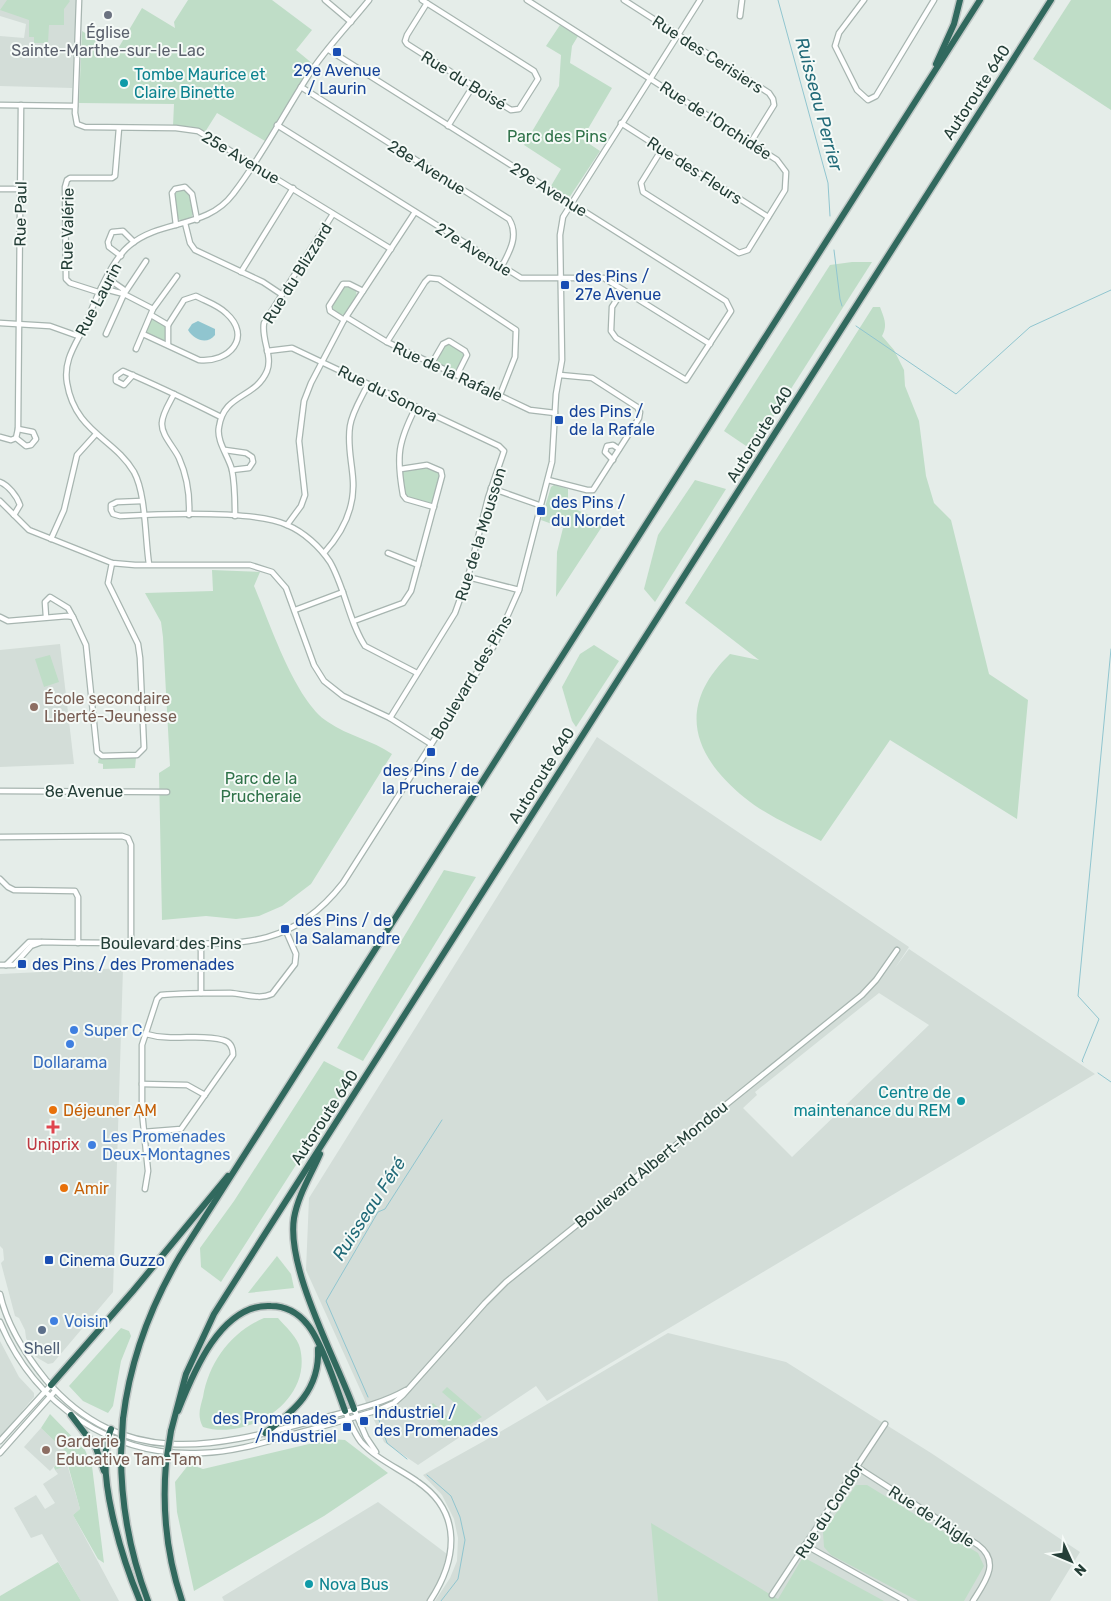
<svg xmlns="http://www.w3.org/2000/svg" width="1111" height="1601" viewBox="0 0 1111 1601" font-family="Rubik,sans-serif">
  <rect width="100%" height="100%" fill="#e5ede9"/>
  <g fill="#d3ddd8" fill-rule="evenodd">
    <path d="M0,0H77L72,88L0,86V36L24,38L26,24L0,16Z"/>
    <path d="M60,644L74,764L0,767V650Z"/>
    <path d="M597,737L909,947L895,968L909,949L1095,1074L547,1401L536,1386L418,1465L384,1442L306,1270L309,1198ZM879,993L929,1025L792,1157L743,1108L757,1095L755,1092Z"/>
    <path d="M123,968L113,1292L53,1363L48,1364L36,1357L26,1338L25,1330L19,1318L15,1316L1,1263L4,1260L3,1249L0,1246V974Z"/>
    <path d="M668,1333L786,1362L931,1453L1080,1552L1050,1601H435L450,1578L457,1561L458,1538L454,1519L442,1495L423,1475L493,1436Z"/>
    <path d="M0,1341L19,1377L34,1393V1397L0,1437Z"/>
    <path d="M41,1428L67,1453L50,1471L24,1447Z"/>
    <path d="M67,1464L80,1509L73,1515L119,1601H81L42,1534L31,1538L14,1508L36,1495L45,1509L55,1503L43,1484L58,1474L55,1470Z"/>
    <path d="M378,1502L447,1554L441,1576L428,1601H224L222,1597Z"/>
  </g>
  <g fill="#bfddc7">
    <path d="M7,0H69L70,1L64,9V25H49L48,43H34V37H29V20L0,10Z"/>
    <path d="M188,0H272L312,30L296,50L313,64L265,141L217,113L205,132L195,127L173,126L174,104L79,103L82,31L116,52L142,8L175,28L174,22Z"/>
    <path d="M1071,0H1111V110L1033,59Z"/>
    <path d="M560,25L578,36L572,46L570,63L612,88L582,139L600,151L569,198L551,186L561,169L524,145L559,86L561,55L546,46Z"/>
    <path d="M184,189L189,194L193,214L191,218L182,221L178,219L173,196L178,191Z"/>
    <path d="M852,262H872L752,450L724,431L830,265Z"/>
    <path d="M348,286L356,291L357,297L347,314L340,315L333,311L331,306L344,287Z"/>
    <path d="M873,307H880C884,318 888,325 882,336L894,350L904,370L905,386L919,421L926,476L934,503L951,520L989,674L1028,700L1017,819L890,740L821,841C796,828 767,816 745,798C692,755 676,706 730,654L759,660L685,603Z"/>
    <path d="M151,315L168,325V345L143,334Z"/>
    <path d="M449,341L467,355L457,375L432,363L443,344Z"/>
    <path d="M427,465L436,468L442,476L434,507L404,497L401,469Z"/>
    <path d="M695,480L726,489L655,602L644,589L658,535Z"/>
    <path d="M554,485L568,489V506L605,522L556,597L557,552L563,528L541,520L551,487Z"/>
    <path d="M212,570L260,572L254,586C270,623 295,701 328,722C348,736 372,740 392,754L311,884L282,906L259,916L236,919L206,916L162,920L159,773L170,766L163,637L161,622L145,593L213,591Z"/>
    <path d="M594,645L619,661L576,727L572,721L562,687L580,654Z"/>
    <path d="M50,655L59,682L44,687L35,659Z"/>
    <path d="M99,757L136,758L135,768L103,769V764L98,763Z"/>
    <path d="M444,870L476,877L363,1061L337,1048Z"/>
    <path d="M324,1061L353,1076L221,1282L201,1267L200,1248L234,1201Z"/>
    <path d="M277,1256L291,1274L294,1288L248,1293Z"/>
    <path d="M264,1318H278C285,1326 298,1338 300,1348C313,1401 248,1441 203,1427C197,1416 200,1408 203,1397C209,1362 231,1332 264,1318Z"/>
    <path d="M121,1328L129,1331L131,1336L121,1361L113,1406L108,1413L83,1401L69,1386Z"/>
    <path d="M447,1387L482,1417L451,1436L427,1409L433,1403L447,1416L457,1405L442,1392Z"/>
    <path d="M50,1414L85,1450L92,1466L104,1563L98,1559L73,1515L80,1509L68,1465L55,1470L54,1467L67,1453L41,1428Z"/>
    <path d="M330,1439L345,1440L388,1473L324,1516L194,1591L177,1512L175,1482L189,1464L203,1469Z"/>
    <path d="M856,1485H867L978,1553L984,1566L964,1601H918L831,1555L824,1547L823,1532Z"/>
    <path d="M651,1523L778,1599L803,1557L884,1601H658Z"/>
    <path d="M58,1562L81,1601H0V1596Z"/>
  </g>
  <path fill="#90c5cf" d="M198,321L215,329V335C207,345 194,340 188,330L192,324Z"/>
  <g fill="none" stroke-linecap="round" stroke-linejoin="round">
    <g stroke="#90c5cf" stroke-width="1">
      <path d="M778,0L828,183L830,216"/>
      <path d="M834,250L840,299L842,306"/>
      <path d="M856,326L956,394L1030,327L1111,290"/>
      <path d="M1083,1062L1082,1061L1099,1019L1078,996L1111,649"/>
      <path d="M1098,1073L1111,1082"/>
      <path d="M368,1397L326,1301L378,1212L385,1209L442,1120"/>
      <path d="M379,1420L387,1443L407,1459"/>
      <path d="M427,1475L451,1496L460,1517L465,1540L458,1579L441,1601"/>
    </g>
    <defs>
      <g id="minor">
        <path d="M79,0L75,113L77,124L85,127L176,128L198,131L391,249"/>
        <path d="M325,0L351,22"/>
        <path d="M422,0L534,71L538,79L519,109L511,110L407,44L405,41L407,35L427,3"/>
        <path d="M527,0L777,160L786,172L785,190L748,250L739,253L643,192L641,183L662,149"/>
        <path d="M624,0L769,93L773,99L774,105L751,142"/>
        <path d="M864,0L839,33L835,46L857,90L868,100L876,96L934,0"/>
        <path d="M740,16L742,0"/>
        <path d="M329,50L726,301L731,311L686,380L616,338L611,331L612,307L623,290"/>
        <path d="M301,87L509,219C519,235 510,251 502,266"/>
        <path d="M0,105L75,106"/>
        <path d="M621,123L768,217"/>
        <path d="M277,125L521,278H604L710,344"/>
        <path d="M448,126L473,86"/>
        <path d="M0,189H20"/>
        <path d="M185,223L190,243L195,250L263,282L281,294"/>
        <path d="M176,225L172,193L175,189L185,187L192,194L197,220"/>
        <path d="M121,256L109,247L108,242L112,232L123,231L134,242"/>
        <path d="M241,272L293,188"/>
        <path d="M107,278L123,289L124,294"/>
        <path d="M101,288L124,294L153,309"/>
        <path d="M98,292L70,283L66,279L65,187L67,180L70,178H112L115,176L119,128"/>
        <path d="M346,317L387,342L530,410L555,413"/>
        <path d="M344,320L330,311L329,306L343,284H349L363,291"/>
        <path d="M0,323L50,326L78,336"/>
        <path d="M168,325V345"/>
        <path d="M106,334L124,294L146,261"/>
        <path d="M143,334L199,360C229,363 253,337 226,313C218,305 205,301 196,296L184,300L168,325L151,315"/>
        <path d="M387,342L425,282L429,278L439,279L516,330L515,357L500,395"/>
        <path d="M136,349L153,309L177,276"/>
        <path d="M267,351L292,348L499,446L504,451L488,498L468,577L455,613L390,718"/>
        <path d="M432,363L443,344L449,341L465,351L467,355L457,375"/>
        <path d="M133,375L124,385L116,381V376L123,371C156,385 189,401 221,417"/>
        <path d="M174,394C170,402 162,414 162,423C161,435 174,447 179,458C187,476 190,496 189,515"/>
        <path d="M416,407C398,442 396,456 403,495L406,499L434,507"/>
        <path d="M0,437L11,440L16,438L18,429L21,105"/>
        <path d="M16,438L26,446L31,445L36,439L33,432L18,429"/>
        <path d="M225,450L246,453L252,457L253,462L249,468L232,470"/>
        <path d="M613,460L605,452L607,446L613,445L619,449"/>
        <path d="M548,480L587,490H593L639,418L640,412L637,407L592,378L560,375"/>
        <path d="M0,482C8,485 17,496 20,505L14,515"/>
        <path d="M491,488L539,505"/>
        <path d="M0,501L29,530L112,563L135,565H250L272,572L286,588L314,665L324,681L343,696L390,718L431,744"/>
        <path d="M142,501L117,502L111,505V510L113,514L120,516C158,514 255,510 287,525C304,532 320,547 330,562C345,588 349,622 365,646L417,673"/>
        <path d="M235,516C235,501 235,485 232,470C229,457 216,441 219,427C224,393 255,399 267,371C273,356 261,339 264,323L333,214"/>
        <path d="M287,525L301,506L305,495L299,441L304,401L311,383L344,320L415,212"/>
        <path d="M51,539L64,510L77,455L96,434"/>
        <path d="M324,553C343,532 355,509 353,480C352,462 347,445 350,426C352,412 362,397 368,384"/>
        <path d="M388,553L418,565"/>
        <path d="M149,564C145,538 146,494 134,472C114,438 75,432 67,383C63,359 77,343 86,323C95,301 111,260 130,245C161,219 207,229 233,194C261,158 283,115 308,76C325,49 349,25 369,0"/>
        <path d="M468,577L519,590"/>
        <path d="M295,610L343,592"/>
        <path d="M0,617L8,621L67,616L73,617L86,645L97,752L102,756L137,755L144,748L140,658L138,644L108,583L112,563"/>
        <path d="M46,617L45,602L50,597L68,608L73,617"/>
        <path d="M354,621L403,603L411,591L442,476L441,471L427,465L401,469"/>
        <path d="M0,791L167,792"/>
        <path d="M0,837L122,836L128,838L131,845V943"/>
        <path d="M0,879L8,887L14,890L75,891L78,897V943"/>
        <path d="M0,965H14L31,946L42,942C81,943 121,943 160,943C237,944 290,951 343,883L495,644L519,590L552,462L556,394L562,360L560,235L563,217L700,0"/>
        <path d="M6,965L29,942H41"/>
        <path d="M201,993V943"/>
        <path d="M142,1084L187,1085L205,1095"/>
        <path d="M143,1132L181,1129L233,1055C233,1049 231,1042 223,1040C199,1033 173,1042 146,1034"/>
        <path d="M145,1189L148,1171L142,1112V1045L157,999L161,995C184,993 207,993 230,993C245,994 259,1000 272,994L295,964L296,954L286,931"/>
        <path d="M0,1294C7,1326 25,1354 46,1380C123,1469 213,1448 312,1421C343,1412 378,1406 406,1390"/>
        <path d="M0,1322C34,1404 112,1458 202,1453C236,1452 269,1441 302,1432C327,1425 353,1418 378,1410L394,1403L403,1395L485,1303L506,1282L862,995L876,980L897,950"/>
        <path d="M354,1409L366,1437L376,1452"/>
        <path d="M345,1411C350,1422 354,1433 361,1442C376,1459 400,1469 418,1482C463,1513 457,1560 430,1601"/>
        <path d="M0,1441L51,1385"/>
        <path d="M0,1453L55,1391"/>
        <path d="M857,1467L978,1545C1001,1562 985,1582 973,1601"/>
        <path d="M805,1545L905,1601"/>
        <path d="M772,1595L885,1424"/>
      </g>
      <g id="highway">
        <path d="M936,64L954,24L960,0"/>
        <path d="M320,1154C311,1175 298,1195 294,1218C286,1269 336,1359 354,1409"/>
        <path d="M51,1385L133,1291L228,1176"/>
        <path d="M178,1411C193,1373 221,1303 271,1306C285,1306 298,1313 307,1324C321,1340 337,1389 345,1411"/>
        <path d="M71,1415L96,1448L104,1471"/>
        <path d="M123,1419C130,1360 150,1307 180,1256L980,0"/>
        <path d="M111,1429C93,1469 123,1561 140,1601"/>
        <path d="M171,1431L186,1374L214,1314L1051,0"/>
        <path d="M265,1433C294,1411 320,1390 318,1349"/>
        <path d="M121,1454C121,1504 130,1554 148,1601"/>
        <path d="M166,1463C162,1510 167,1557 182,1601"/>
      </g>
    </defs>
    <use href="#minor" stroke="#a7b5b0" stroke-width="7"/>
    <use href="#highway" stroke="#c2c9c7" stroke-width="9"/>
    <use href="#minor" stroke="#fff" stroke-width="4.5"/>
    <use href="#highway" stroke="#31695e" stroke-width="6"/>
    <defs>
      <g id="highway-bridge">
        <path d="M121,1454L123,1419"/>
        <path d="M166,1463L171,1431"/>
      </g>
    </defs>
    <use href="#highway-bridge" stroke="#c2c9c7" stroke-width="9" stroke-linecap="butt"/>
    <use href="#highway-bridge" stroke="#31695e" stroke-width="6"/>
  </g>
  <circle fill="#6b7280" stroke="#f5faf7" stroke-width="2" cx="108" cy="15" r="5"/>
  <g fill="#1a4fb4" stroke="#f5faf7" stroke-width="2">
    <rect x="332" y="47" width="10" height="10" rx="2.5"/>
    <rect x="560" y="280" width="10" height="10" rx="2.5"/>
    <rect x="554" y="415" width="10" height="10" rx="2.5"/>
    <rect x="536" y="506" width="10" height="10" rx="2.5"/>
    <rect x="426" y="747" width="10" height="10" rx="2.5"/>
    <rect x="280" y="924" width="10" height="10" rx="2.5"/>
    <rect x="17" y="959" width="10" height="10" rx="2.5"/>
    <rect x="44" y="1255" width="10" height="10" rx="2.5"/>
    <rect x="359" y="1416" width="10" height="10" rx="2.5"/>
    <rect x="342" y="1422" width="10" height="10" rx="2.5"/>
  </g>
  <g fill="#0f9aa8" stroke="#f5faf7" stroke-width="2">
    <circle cx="124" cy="83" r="5"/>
    <circle cx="961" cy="1101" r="5"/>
    <circle cx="309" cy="1584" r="5"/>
  </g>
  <g fill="#8d6e63" stroke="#f5faf7" stroke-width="2">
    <circle cx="34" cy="707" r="5"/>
    <circle cx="46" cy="1450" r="5"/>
  </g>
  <g fill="#3f7fe0" stroke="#f5faf7" stroke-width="2">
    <circle cx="74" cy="1030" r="5"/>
    <circle cx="70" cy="1044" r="5"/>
    <circle cx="92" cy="1145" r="5"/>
    <circle cx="54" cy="1321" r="5"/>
  </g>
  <g fill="#e8710a" stroke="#f5faf7" stroke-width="2">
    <circle cx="53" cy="1110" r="5"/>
    <circle cx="64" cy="1188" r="5"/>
  </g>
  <path fill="#e0444e" stroke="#f5faf7" stroke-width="2" d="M50.5 1119.5h5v5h5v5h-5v5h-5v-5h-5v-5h5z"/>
  <circle fill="#5c6f8a" stroke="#f5faf7" stroke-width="2" cx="42" cy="1330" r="5"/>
  <g text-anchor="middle" stroke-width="4" stroke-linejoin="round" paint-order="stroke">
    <g font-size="16" fill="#5b616d" stroke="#f5faf7">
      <text x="108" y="38">Église<tspan x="108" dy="18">Sainte-Marthe-sur-le-Lac</tspan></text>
    </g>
    <g font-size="16" fill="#243e37" stroke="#f5faf7">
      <text transform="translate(708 54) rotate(33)" y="6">Rue des Cerisiers</text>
      <text transform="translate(464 80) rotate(32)" y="6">Rue du Boisé</text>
      <text transform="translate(976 92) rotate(-57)" y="6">Autoroute 640</text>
      <text transform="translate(716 120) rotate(33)" y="6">Rue de l'Orchidée</text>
      <text transform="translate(241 157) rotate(31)" y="6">25e Avenue</text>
      <text transform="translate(427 167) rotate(32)" y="6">28e Avenue</text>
      <text transform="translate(695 170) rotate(33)" y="6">Rue des Fleurs</text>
      <text transform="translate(549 189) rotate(32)" y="6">29e Avenue</text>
      <text transform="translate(20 214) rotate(-89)" y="6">Rue Paul</text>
      <text transform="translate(67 229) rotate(-89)" y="6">Rue Valérie</text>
      <text transform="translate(474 249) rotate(32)" y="6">27e Avenue</text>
      <text transform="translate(297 273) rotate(-58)" y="6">Rue du Blizzard</text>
      <text transform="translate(98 299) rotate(-62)" y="6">Rue Laurin</text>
      <text transform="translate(448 371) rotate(25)" y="6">Rue de la Rafale</text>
      <text transform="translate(388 393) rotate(26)" y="6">Rue du Sonora</text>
      <text transform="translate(759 434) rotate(-58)" y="6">Autoroute 640</text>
      <text transform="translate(480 534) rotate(-73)" y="6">Rue de la Mousson</text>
      <text transform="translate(471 677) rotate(-59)" y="6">Boulevard des Pins</text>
      <text transform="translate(541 775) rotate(-58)" y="6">Autoroute 640</text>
      <text x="84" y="797">8e Avenue</text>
      <text x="171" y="949">Boulevard des Pins</text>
      <text transform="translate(324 1117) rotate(-57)" y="6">Autoroute 640</text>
      <text transform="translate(651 1164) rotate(-39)" y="6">Boulevard Albert-Mondou</text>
      <text transform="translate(829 1510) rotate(-57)" y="6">Rue du Condor</text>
      <text transform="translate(932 1516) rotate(33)" y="6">Rue de l'Aigle</text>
    </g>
    <g font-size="16" fill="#164399" stroke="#f5faf7" text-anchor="start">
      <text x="337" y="76" text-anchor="middle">29e Avenue<tspan x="337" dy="18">/ Laurin</tspan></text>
      <text x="575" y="282">des Pins /<tspan x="575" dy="18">27e Avenue</tspan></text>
      <text x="569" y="417">des Pins /<tspan x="569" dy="18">de la Rafale</tspan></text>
      <text x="551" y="508">des Pins /<tspan x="551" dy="18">du Nordet</tspan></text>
      <text x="431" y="776" text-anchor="middle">des Pins / de<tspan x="431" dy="18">la Prucheraie</tspan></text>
      <text x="295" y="926">des Pins / de<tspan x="295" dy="18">la Salamandre</tspan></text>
      <text x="32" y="970">des Pins / des Promenades</text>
      <text x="59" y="1266">Cinema Guzzo</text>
      <text x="374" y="1418">Industriel /<tspan x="374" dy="18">des Promenades</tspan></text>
      <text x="337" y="1424" text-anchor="end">des Promenades<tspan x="337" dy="18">/ Industriel</tspan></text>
    </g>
    <g font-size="16" fill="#0d838f" stroke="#f5faf7" text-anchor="start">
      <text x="134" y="80">Tombe Maurice et<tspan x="134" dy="18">Claire Binette</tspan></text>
      <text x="951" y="1098" text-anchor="end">Centre de<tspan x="951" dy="18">maintenance du REM</tspan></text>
      <text x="319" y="1590">Nova Bus</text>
    </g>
    <g font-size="16" fill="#30734a" stroke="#f5faf7">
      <text x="557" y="142">Parc des Pins</text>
      <text x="261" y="784">Parc de la<tspan x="261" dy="18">Prucheraie</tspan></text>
    </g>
    <g font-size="16" fill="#785e54" stroke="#f5faf7" text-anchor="start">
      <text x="44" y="704">École secondaire<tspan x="44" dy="18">Liberté-Jeunesse</tspan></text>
      <text x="56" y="1447">Garderie<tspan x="56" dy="18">Educative Tam-Tam</tspan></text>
    </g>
    <g font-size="16" fill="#366cbe" stroke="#f5faf7" text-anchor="start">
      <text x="84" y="1036">Super C</text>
      <text x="70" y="1068" text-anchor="middle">Dollarama</text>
      <text x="102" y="1142">Les Promenades<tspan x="102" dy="18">Deux-Montagnes</tspan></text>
      <text x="64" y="1327">Voisin</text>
    </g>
    <g font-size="16" fill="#c56008" stroke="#f5faf7" text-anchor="start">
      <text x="63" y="1116">Déjeuner AM</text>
      <text x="74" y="1194">Amir</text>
    </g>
    <g font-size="16" fill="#be3a42" stroke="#f5faf7">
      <text x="53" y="1150">Uniprix</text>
    </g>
    <g font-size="16" fill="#4e5e75" stroke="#f5faf7">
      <text x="42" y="1354">Shell</text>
    </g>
    <g font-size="18" font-style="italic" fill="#216a78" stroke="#f5faf7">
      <text transform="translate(819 104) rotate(75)" y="6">Ruisseau Perrier</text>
      <text transform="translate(369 1209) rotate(-57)" y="6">Ruisseau Féré</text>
    </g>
  </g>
  <g transform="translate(1071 1561) rotate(134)" stroke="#f5faf7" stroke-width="4" paint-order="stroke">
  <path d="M0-4L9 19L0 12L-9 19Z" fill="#243e37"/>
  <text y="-8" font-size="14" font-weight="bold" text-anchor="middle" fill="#243e37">N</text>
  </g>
</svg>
